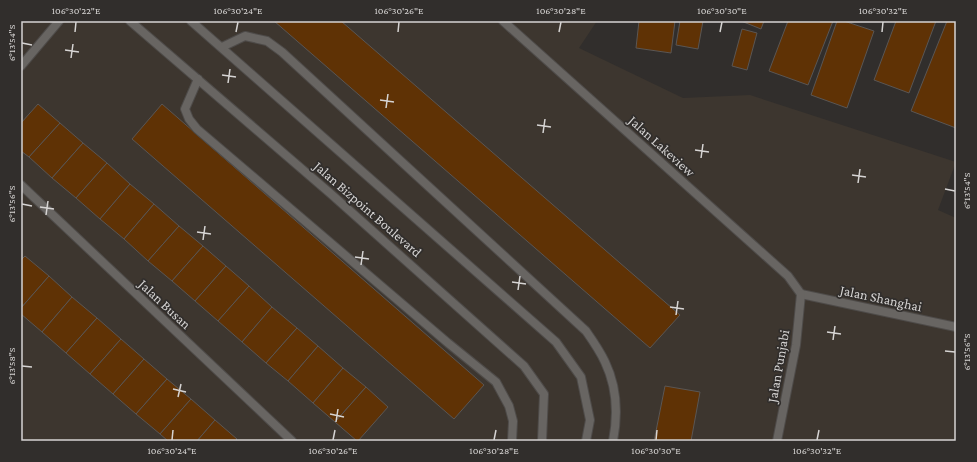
<svg xmlns="http://www.w3.org/2000/svg" width="977" height="462" viewBox="0 0 977 462" font-family="'Crimson Pro',serif">
  <rect width="100%" height="100%" fill="#312e2c"/>
  <path fill="#3d362f" d="M21,21H597L579,48L683,98L750,95L956,162L938,210L956,218V441H21Z"/>
  <g fill="#5f3205" stroke="#5a5654">
    <path d="M274,21H341L680,315L650,348Z"/>
    <path d="M639,21H675L671,53L636,48Z"/>
    <path d="M680,21H703L698,49L676,45Z"/>
    <path d="M741,21H764L761,29Z"/>
    <path d="M788,21H833L808,85L769,71Z"/>
    <path d="M837,21H844L874,31L847,108L811,95Z"/>
    <path d="M896,21H936L909,93L874,80Z"/>
    <path d="M947,21H956V128L911,111Z"/>
    <path d="M742,29L757,33L747,70L732,66Z"/>
    <path d="M38,104L60,123L29,157L21,151V123Z"/>
    <path d="M162,104L484,385L454,419L132,139Z"/>
    <path d="M60,123L83,143L52,178L29,157Z"/>
    <path d="M83,143L107,163L76,198L52,178Z"/>
    <path d="M107,163L130,184L100,219L76,198Z"/>
    <path d="M130,184L154,204L124,239L100,219Z"/>
    <path d="M154,204L179,226L148,261L124,239Z"/>
    <path d="M179,226L203,246L172,281L148,261Z"/>
    <path d="M203,246L226,266L195,301L172,281Z"/>
    <path d="M25,256L49,276L21,308V260Z"/>
    <path d="M226,266L249,286L218,321L195,301Z"/>
    <path d="M49,276L72,297L42,332L21,314V308Z"/>
    <path d="M249,286L272,307L242,342L218,321Z"/>
    <path d="M72,297L97,318L66,353L42,332Z"/>
    <path d="M272,307L297,328L266,363L242,342Z"/>
    <path d="M97,318L121,339L90,374L66,353Z"/>
    <path d="M297,328L318,346L288,381L266,363Z"/>
    <path d="M121,339L144,359L113,394L90,374Z"/>
    <path d="M318,346L343,368L313,403L288,381Z"/>
    <path d="M144,359L167,379L136,414L113,394Z"/>
    <path d="M343,368L366,387L335,422L313,403Z"/>
    <path d="M167,379L191,399L160,434L136,414Z"/>
    <path d="M665,386L700,392L691,441H654Z"/>
    <path d="M366,387L388,407L358,441H357L335,422Z"/>
    <path d="M191,399L215,420L197,441H168L160,434Z"/>
    <path d="M215,420L237,439L235,441H197Z"/>
  </g>
  <g fill="none" stroke-linecap="round" stroke-linejoin="round">
    <defs>
      <g id="lane">
        <path d="M130,21L331,194L524,366L544,394L542,441"/>
        <path d="M191,21L556,342L581,377L590,420L586,441"/>
        <path d="M503,21L788,276L801,294"/>
        <path d="M222,47L245,36L267,41L282,52L586,331C593,341 600,351 605,362C617,387 618,415 613,441"/>
        <path d="M21,66L59,21"/>
        <path d="M198,79L185,109L189,119L197,129L448,343L496,382L509,406L513,421L512,441"/>
        <path d="M21,185L292,441"/>
        <path d="M801,294L956,327"/>
        <path d="M777,441L796,345L801,294"/>
      </g>
    </defs>
    <use href="#lane" stroke="#4e4b49" stroke-width="10"/>
    <use href="#lane" stroke="#686562" stroke-width="8"/>
  </g>
  <path fill="none" stroke="#d6d4d3" stroke-width="1.5" d="M75,32L76,22M236,32L238,22M398,32L399,22M559,32L561,22M720,32L722,22M882,32L883,22M22,43L32,45M65,50L79,52M71,58L73,44M222,75L236,77M228,83L230,69M380,100L394,102M386,108L388,94M537,125L551,127M543,133L545,119M695,150L709,152M701,158L703,144M852,175L866,177M858,183L860,169M945,189L955,191M22,204L32,206M40,207L54,209M46,215L48,201M197,232L211,234M203,240L205,226M355,257L369,259M361,265L363,251M512,282L526,284M518,290L520,276M670,307L684,309M676,315L678,301M827,332L841,334M833,340L835,326M945,351L955,352M22,366L32,367M173,389L186,392M178,397L181,384M330,414L344,417M336,422L338,409M172,440L173,430M333,440L335,430M494,440L496,430M656,440L657,430M817,440L819,430"/>
  <g text-anchor="middle" stroke-width="3.5" stroke-linejoin="round" paint-order="stroke">
    <g font-size="14" fill="#d6d4d3" stroke="#312e2c">
      <text transform="translate(662 146) rotate(42)" y="5">Jalan Lakeview</text>
      <text transform="translate(368 209) rotate(41)" y="5">Jalan Bizpoint Boulevard</text>
      <text transform="translate(881 298) rotate(12)" y="5">Jalan Shanghai</text>
      <text transform="translate(165 304) rotate(43)" y="5">Jalan Busan</text>
      <text transform="translate(778 366) rotate(-80)" y="5">Jalan Punjabi</text>
    </g>
  </g>
  <rect width="977" height="462" fill="none" stroke="#312e2c" stroke-width="44"/>
  <rect x="22" y="22" width="933" height="418" fill="none" stroke="#d6d4d3" stroke-width="1.5"/>
  <g font-size="10" text-anchor="middle" fill="#d6d4d3">
    <text x="76" y="14">106°30'22"E</text>
    <text x="238" y="14">106°30'24"E</text>
    <text x="399" y="14">106°30'26"E</text>
    <text x="561" y="14">106°30'28"E</text>
    <text x="722" y="14">106°30'30"E</text>
    <text x="883" y="14">106°30'32"E</text>
    <text transform="translate(11 43) rotate(-90)" y="4">6°13'54"S</text>
    <text transform="translate(966 191) rotate(-90)" y="4">6°13'54"S</text>
    <text transform="translate(11 204) rotate(-90)" y="4">6°13'56"S</text>
    <text transform="translate(966 352) rotate(-90)" y="4">6°13'56"S</text>
    <text transform="translate(11 366) rotate(-90)" y="4">6°13'58"S</text>
    <text x="172" y="454">106°30'24"E</text>
    <text x="333" y="454">106°30'26"E</text>
    <text x="494" y="454">106°30'28"E</text>
    <text x="656" y="454">106°30'30"E</text>
    <text x="817" y="454">106°30'32"E</text>
  </g>
</svg>
